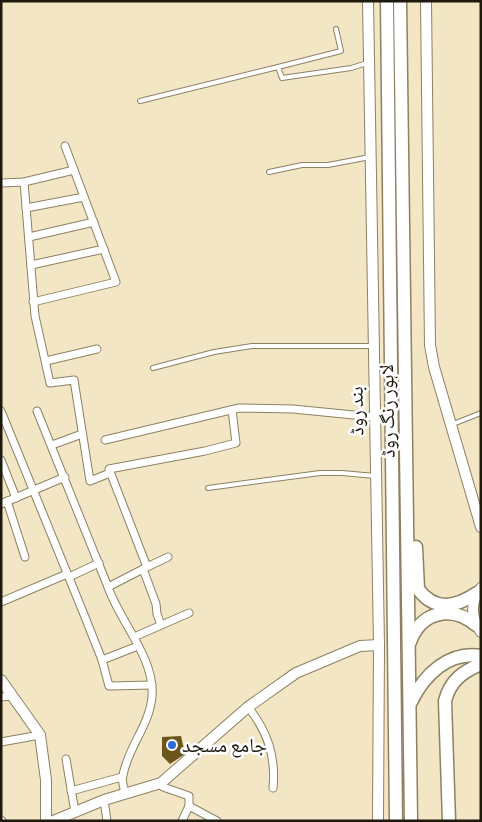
<svg xmlns="http://www.w3.org/2000/svg" width="482" height="822" viewBox="0 0 482 822" font-family="'Alegreya Sans','Noto Naskh Arabic',sans-serif">
  <rect width="100%" height="100%" fill="#f2e6c4"/>
  <path fill="#6a561b" d="M181,736L185,754L170,764L162,756V737Z"/>
  <g fill="none" stroke-linecap="round" stroke-linejoin="round">
    <defs>
      <g id="lane">
        <path d="M278,67L341,51L336,29"/>
        <path d="M140,101L278,67L282,78L351,68L367,63"/>
        <path d="M269,172L302,165H328L370,157"/>
        <path d="M153,368L214,352L252,346H373"/>
        <path d="M453,424L481,413"/>
        <path d="M208,488L320,473H342L375,476"/>
      </g>
      <g id="street">
        <path d="M24,182L35,316L50,383L74,380L90,481L110,473"/>
        <path d="M1,183L24,182L74,170"/>
        <path d="M26,208L84,197"/>
        <path d="M29,237L94,222"/>
        <path d="M31,265L104,249"/>
        <path d="M33,302L116,282L65,146"/>
        <path d="M46,361L97,349"/>
        <path d="M1,411L85,617L102,660L109,686L152,685"/>
        <path d="M37,411L108,587"/>
        <path d="M105,440L239,408L293,409L374,417"/>
        <path d="M52,445L82,434"/>
        <path d="M1,460L16,498"/>
        <path d="M7,501L25,557"/>
        <path d="M1,504L65,477"/>
        <path d="M168,557L147,567L109,469L205,451L236,443L232,410"/>
        <path d="M143,569L156,604L157,614L161,625"/>
        <path d="M69,577L99,563"/>
        <path d="M1,602L67,574"/>
        <path d="M134,637L189,613"/>
        <path d="M102,660L138,646"/>
        <path d="M1,697L12,696"/>
        <path d="M248,707C268,732 276,757 273,788"/>
        <path d="M1,742L40,735"/>
        <path d="M66,759L75,812"/>
        <path d="M161,783L163,787L189,796V806L182,821"/>
        <path d="M71,791L122,777"/>
        <path d="M125,793C124,788 121,781 123,775C128,747 150,725 152,696C155,658 120,622 108,587L147,567"/>
        <path d="M104,800L107,821"/>
        <path d="M189,806L217,821"/>
        <path d="M1,820L2,821"/>
      </g>
      <g id="secondary">
        <path d="M368,1L379,645L378,821"/>
        <path d="M426,1L430,345L434,367L481,527"/>
        <path d="M481,588C470,602 471,618 481,632"/>
        <path d="M1,680L40,735L46,780V821"/>
        <path d="M53,821L104,800L161,783L248,707L296,673L360,646L379,645"/>
      </g>
      <g id="highway">
        <path d="M387,1L396,821"/>
        <path d="M400,1L411,821"/>
        <path d="M416,547L418,589C435,612 456,607 477,593"/>
        <path d="M410,642C421,611 452,605 476,625"/>
        <path d="M411,702C424,675 448,651 481,656"/>
        <path d="M449,821L445,701C450,681 462,672 481,664"/>
      </g>
    </defs>
    <use href="#lane" stroke="#8d8163" stroke-width="6"/>
    <use href="#street" stroke="#8d8163" stroke-width="9"/>
    <use href="#secondary" stroke="#8d8163" stroke-width="12"/>
    <use href="#highway" stroke="#8d8163" stroke-width="15"/>
    <use href="#lane" stroke="#fff" stroke-width="4"/>
    <use href="#street" stroke="#fff" stroke-width="7"/>
    <use href="#secondary" stroke="#fff" stroke-width="10"/>
    <use href="#highway" stroke="#fff" stroke-width="12"/>
  </g>
  <circle fill="#306ad9" stroke="#fff" stroke-width="2" cx="172" cy="745" r="5"/>
  <g text-anchor="middle" stroke-width="5" stroke-linejoin="round" paint-order="stroke">
    <g font-size="20" fill="#1d190d" stroke="#fff">
      <text transform="translate(356 411) rotate(-91)" y="7">بند روڈ</text>
      <text transform="translate(387 411) rotate(-91)" y="7">لاہور رنگ روڈ</text>
    </g>
    <g font-size="20" fill="#1d190d" stroke="#fff" text-anchor="start">
      <text x="182" y="752">جامع مسجد</text>
    </g>
  </g>
  <rect width="482" height="822" fill="none" stroke="#1d190d" stroke-width="5"/>
</svg>
